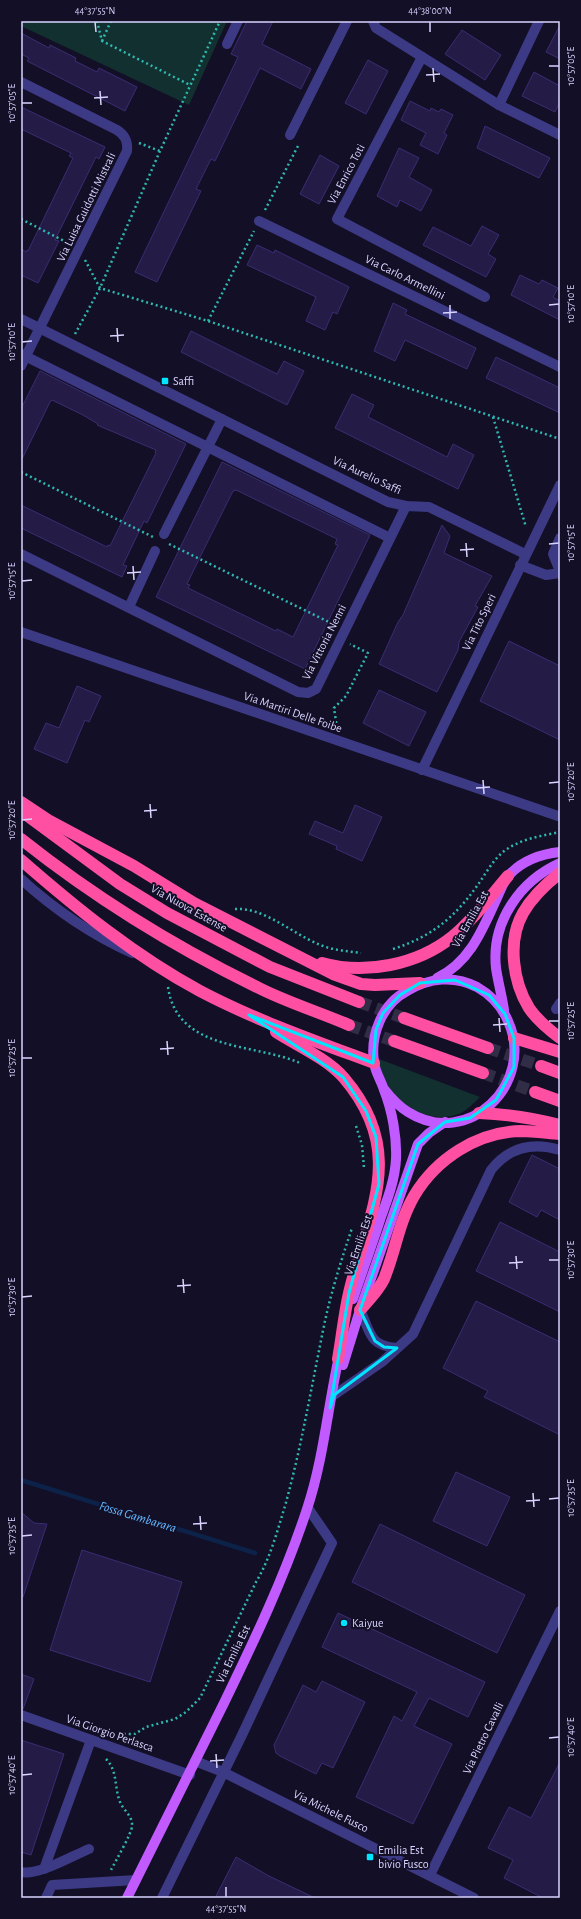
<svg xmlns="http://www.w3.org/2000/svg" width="581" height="1919" viewBox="0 0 581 1919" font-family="'Alegreya Sans',sans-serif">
  <rect width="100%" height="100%" fill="#130f26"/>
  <g fill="#12302f">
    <path d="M21,21H227L189,105L21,26Z"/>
    <path d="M379,1059L480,1097C474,1103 468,1109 461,1113C425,1129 381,1096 379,1059Z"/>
  </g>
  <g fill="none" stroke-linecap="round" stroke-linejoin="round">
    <path stroke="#0c2248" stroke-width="4.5" d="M21,1480L255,1553"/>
  </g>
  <g fill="#241b47" stroke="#3b2d73" fill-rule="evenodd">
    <path d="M247,21H273L262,44L311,69L301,89L260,68L215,161L211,159L196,189L201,191L157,282L135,272L238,57L231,54Z"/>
    <path d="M560,25V59L546,52Z"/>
    <path d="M462,30L501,55L485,80L445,54Z"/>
    <path d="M21,33L49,48L50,45L76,58L75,61L97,72L99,68L137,87L125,111L27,61L29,58L21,54Z"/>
    <path d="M368,60L388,71L366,114L345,103Z"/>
    <path d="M534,72L560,86V102L555,112L522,96Z"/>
    <path d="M410,101L430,111L431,108L439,112L441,109L453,115L444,133L447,135L438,154L420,145L426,133L401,120Z"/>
    <path d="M21,107L105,147L99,159L96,157L55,240L59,241L38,283L21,275V249L26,252L27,250L28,251L73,158L69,156L71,153L21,129Z"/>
    <path d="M485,126L550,158L539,178L477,148Z"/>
    <path d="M399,148L419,158L409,177L432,190L421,211L400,200L397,207L377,196Z"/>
    <path d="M320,155L339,166L319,204L300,194Z"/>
    <path d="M482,226L499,235L488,254L496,259L486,277L423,245L433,227L471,246Z"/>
    <path d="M257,245L274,253L275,250L349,287L337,314L333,312L325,330L306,321L316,297L247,265Z"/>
    <path d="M520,275L539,284L542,280L558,288L553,297L560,301V320L511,295Z"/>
    <path d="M393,303L407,310L405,314L476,348L467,369L405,340L395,361L374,351Z"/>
    <path d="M191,331L277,374L284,361L304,371L287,405L181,352Z"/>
    <path d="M496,357L560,388V413L486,378Z"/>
    <path d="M40,371L186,444L147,523L144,521L123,565L127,566L122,577L21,528V505L107,547L108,545L110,546L156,453L155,452L156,450L97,425L98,424L83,415L52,400L50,402L21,461V409Z"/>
    <path d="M352,394L374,405L368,417L447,457L453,444L474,455L458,489L335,428Z"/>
    <path d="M222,462L370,535L305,669L156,597ZM236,490L337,539L335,544L338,545L293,637L277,629L276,631L188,588L190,585L187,584L203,551L233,491Z"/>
    <path d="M442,525L450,536L444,553L492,576L475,606L478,607L459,642L458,650L437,692L379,664L398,622L403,615Z"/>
    <path d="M509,641L560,666V740L480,701Z"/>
    <path d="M77,686L101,696L89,722L85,720L67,763L34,749L46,723L59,728Z"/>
    <path d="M379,690L426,712L409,746L363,723Z"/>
    <path d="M355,805L382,817L362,861L336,849L337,846L309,834L315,821L343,833Z"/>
    <path d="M532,1155L560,1169V1220L541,1210L537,1217L509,1202Z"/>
    <path d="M500,1222L560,1252V1312L476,1271Z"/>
    <path d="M476,1301L560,1342V1435L484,1397L488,1391L443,1368Z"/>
    <path d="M456,1472L510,1497L487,1546L433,1521Z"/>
    <path d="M21,1512L34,1523L47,1524L23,1597H21Z"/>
    <path d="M380,1524L525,1595L497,1653L352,1582Z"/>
    <path d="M82,1550L182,1582L150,1682L50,1650Z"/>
    <path d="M338,1613L485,1682L468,1717L429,1698L414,1726L452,1744L413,1824L356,1797L394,1716L402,1721L417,1692L322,1647Z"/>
    <path d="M21,1674L34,1679L23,1709H21Z"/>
    <path d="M322,1681L365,1702L333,1768L322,1763L316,1774L280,1756L276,1753L274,1745L303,1685L316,1692Z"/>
    <path d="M21,1740L64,1754L31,1855L21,1852Z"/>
    <path d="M560,1762V1898H543L504,1878L513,1860L488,1848L509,1807L531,1818Z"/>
    <path d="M236,1857L269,1876L315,1898H215Z"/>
  </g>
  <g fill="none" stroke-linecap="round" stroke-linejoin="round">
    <g stroke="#312d47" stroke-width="12" stroke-dasharray="12 6" stroke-linecap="butt">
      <path d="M359,1002L404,1018"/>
      <path d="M349,1025L394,1041"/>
      <path d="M488,1048L541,1066"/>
      <path d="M483,1073L535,1092"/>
    </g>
    <g stroke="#2fb8b0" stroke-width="2.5" stroke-dasharray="2 3" stroke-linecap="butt">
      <path d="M97,21L102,41L190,85"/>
      <path d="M102,41L111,21"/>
      <path d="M139,143L160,151"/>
      <path d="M265,210L299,144"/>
      <path d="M21,219L68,243"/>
      <path d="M85,260L100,288L208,321L560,439"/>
      <path d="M208,321L254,231"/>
      <path d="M75,334L100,288L160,151L220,21"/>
      <path d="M493,417L526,527"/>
      <path d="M21,472L153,537"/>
      <path d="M169,544L335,625"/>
      <path d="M337,728L334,708L346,696L368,653L350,644"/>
      <path d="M235,909C263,907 292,933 318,944C331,950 346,951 361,953"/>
      <path d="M393,949C431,937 454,918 477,886C485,875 492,861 503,852C519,839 541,836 560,832"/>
      <path d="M168,987C177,1052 255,1043 300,1063"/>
      <path d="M356,1126L362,1145L364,1168"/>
      <path d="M111,1736L112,1733L118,1734H135L146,1727L175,1719L186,1712L200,1698L256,1582C270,1559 277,1532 285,1506C302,1445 312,1383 325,1321C332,1289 342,1258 352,1228"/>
      <path d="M106,1759C118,1771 114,1787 120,1802C123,1810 133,1816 132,1826C132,1833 115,1862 111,1870"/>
    </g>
    <g stroke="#3d3a85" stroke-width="10">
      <path d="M373,21L376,28L499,105L560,135"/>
      <path d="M227,44L238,21"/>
      <path d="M422,57L337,219L485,297"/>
      <path d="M21,82L117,130C125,135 128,141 127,151L21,366"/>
      <path d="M499,105L539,21"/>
      <path d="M290,135L347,21"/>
      <path d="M259,221L560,367"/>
      <path d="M21,319L388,502L406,506L429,507L525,554"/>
      <path d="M21,354L390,538"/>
      <path d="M164,534L222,419"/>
      <path d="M560,538L553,554L560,571"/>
      <path d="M21,554L298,692L308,693L316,689L406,506"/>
      <path d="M520,565L546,575L560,573"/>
      <path d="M129,607L155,551"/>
      <path d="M21,632L558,816"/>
      <path d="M422,770L560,485"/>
      <path d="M21,879C55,910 90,934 132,953"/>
      <path d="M556,1009L560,1003"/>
      <path d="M360,1310C371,1333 369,1346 397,1348"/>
      <path d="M334,1395L382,1362L413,1334L491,1170C509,1147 533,1142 560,1150"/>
      <path d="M21,1715L190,1775"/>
      <path d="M195,1761L223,1772L474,1898"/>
      <path d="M44,1869L91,1740"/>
      <path d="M21,1872C38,1876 72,1856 89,1849"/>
      <path d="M430,1875L560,1611"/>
      <path d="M46,1898L52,1885L136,1880"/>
      <path d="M162,1898L242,1735L332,1543L308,1508"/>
    </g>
    <g stroke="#c25bff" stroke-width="10">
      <path d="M437,978C469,963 482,931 496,900C500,892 503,882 509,875C522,861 541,854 560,852"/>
      <path d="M504,1010C502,996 498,982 496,968C491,922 520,881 560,863"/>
      <path d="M353,1299C362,1272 372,1245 381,1217C388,1198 395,1179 396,1159C397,1137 392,1110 384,1090C381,1080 375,1072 374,1062C370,1035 382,1004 407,991C429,978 454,975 477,987C491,995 502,1007 508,1021C536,1083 468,1150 408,1112C398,1106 391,1098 384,1089"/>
      <path d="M343,1365L360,1310L418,1144L429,1133L445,1122"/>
      <path d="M127,1898C160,1833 192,1768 224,1703C255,1639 285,1576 307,1509C324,1458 328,1404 340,1352"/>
    </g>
    <g stroke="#ff4fa3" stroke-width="12">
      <path d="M21,802L48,820L134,866L194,903L333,974L361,984L375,985L420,983"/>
      <path d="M21,811L120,884L167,913L270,967L359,1002"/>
      <path d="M21,839C94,897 173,946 257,987C286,1002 319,1012 349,1025"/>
      <path d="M21,860C76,908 135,956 200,991C255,1020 315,1041 374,1063"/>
      <path d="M560,873C546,884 532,897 523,913C507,941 513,982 529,1008C537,1020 548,1029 560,1038"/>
      <path d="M322,963C365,975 417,965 452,937C473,920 490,897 508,876"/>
      <path d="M404,1018L488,1048"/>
      <path d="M276,1032C296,1045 328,1059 344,1078C408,1153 368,1212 349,1293C344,1314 342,1337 338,1359"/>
      <path d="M514,1038L560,1052"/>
      <path d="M394,1041L483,1073"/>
      <path d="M541,1066L560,1073"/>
      <path d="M535,1092L560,1101"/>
      <path d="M479,1113C507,1114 533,1118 560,1125"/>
      <path d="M360,1310C368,1301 379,1290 384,1279C395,1252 399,1222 414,1196C436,1159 477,1132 521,1131C533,1131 547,1133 560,1134"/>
    </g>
  </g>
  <path fill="none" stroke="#00e5ff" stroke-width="3" stroke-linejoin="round" d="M455,980L489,995L505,1014L514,1038V1067L496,1100L470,1118L445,1122L418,1144L360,1310L375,1341L384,1347L397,1348L334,1395L330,1408L349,1293L379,1184L376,1137L366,1111L343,1077L249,1015L373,1063L376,1030L383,1013L400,995L420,983Z"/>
  <path fill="none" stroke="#d9d4ff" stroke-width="1.5" d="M95,22L96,32M430,22V32M549,66H559M433,68L434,82M426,75L440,74M100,91L101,105M94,98L108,97M22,103H32M450,305V319M549,305L559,304M443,313L457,312M117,328L118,342M110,336L124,335M22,342L32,341M466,543L467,557M549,544L559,543M460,550L474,549M133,566L134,580M127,573L141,572M22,581L32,580M483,780L484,794M549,783L559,782M476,788L490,787M150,804L151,818M144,811L157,810M22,820L32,819M499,1018L500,1032M549,1021H559M493,1025L507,1024M167,1041L168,1055M160,1049L174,1048M22,1058H32M516,1256L517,1269M549,1260H559M509,1263L523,1262M183,1279L184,1293M177,1286L191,1285M22,1297L32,1296M533,1493L534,1507M549,1499L559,1498M526,1501L540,1500M200,1516L201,1530M193,1524L207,1523M22,1536L32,1535M549,1738L559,1737M216,1754L217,1768M210,1761L224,1760M22,1775L32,1774M226,1887V1897"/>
  <g fill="#00e5ff" stroke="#130f26" stroke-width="1.5">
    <rect x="161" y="377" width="8" height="8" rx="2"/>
    <circle cx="344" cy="1623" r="4"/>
    <rect x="366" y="1853" width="8" height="8" rx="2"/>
  </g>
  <g text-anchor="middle" stroke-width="4" stroke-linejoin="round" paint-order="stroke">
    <g font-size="12" fill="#d9d4ff" stroke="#130f26">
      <text transform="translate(346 174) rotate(-62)" y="4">Via Enrico Toti</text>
      <text transform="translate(86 207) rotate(-64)" y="4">Via Luisa Guidotti Mistrali</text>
      <text transform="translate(405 277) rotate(26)" y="4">Via Carlo Armellini</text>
      <text transform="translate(367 475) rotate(25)" y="4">Via Aurelio Saffi</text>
      <text transform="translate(479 622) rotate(-64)" y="4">Via Tito Speri</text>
      <text transform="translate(324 642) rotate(-63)" y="4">Via Vittoria Nenni</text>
      <text transform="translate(293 712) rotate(19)" y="4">Via Martiri Delle Foibe</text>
      <text transform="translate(189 908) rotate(29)" y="4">Via Nuova Estense</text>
      <text transform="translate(470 919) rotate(-61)" y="4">Via Emilia Est</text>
      <text transform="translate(358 1245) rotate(-71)" y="4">Via Emilia Est</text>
      <text transform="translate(233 1654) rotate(-64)" y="4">Via Emilia Est</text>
      <text transform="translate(110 1733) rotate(19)" y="4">Via Giorgio Perlasca</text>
      <text transform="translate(483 1738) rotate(-64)" y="4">Via Pietro Cavalli</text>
      <text transform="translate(331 1811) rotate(26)" y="4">Via Michele Fusco</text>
    </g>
    <g font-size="12" fill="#d9d4ff" stroke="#130f26" text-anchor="start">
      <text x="173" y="385">Saffi</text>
      <text x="352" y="1627">Kaiyue</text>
      <text x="378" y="1854">Emilia Est<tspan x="378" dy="14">bivio Fusco</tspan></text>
    </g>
    <g font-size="13" font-style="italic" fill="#62b6ff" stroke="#130f26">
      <text transform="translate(138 1516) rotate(17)" y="5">Fossa Gambarara</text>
    </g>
  </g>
  <rect width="581" height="1919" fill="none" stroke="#130f26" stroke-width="44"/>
  <rect x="22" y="22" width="537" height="1875" fill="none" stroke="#d9d4ff" stroke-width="1.5"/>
  <g font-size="10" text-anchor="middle" fill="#d9d4ff">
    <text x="95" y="14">44°37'55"N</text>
    <text x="430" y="14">44°38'00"N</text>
    <text transform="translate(570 66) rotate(-90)" y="4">10°57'05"E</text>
    <text transform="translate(11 103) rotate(-90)" y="4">10°57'05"E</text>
    <text transform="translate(570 304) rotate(-90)" y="4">10°57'10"E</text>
    <text transform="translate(11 342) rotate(-90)" y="4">10°57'10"E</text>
    <text transform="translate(570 543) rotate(-90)" y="4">10°57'15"E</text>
    <text transform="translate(11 581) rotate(-90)" y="4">10°57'15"E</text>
    <text transform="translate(570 782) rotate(-90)" y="4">10°57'20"E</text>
    <text transform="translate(11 820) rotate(-90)" y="4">10°57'20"E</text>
    <text transform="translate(570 1021) rotate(-90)" y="4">10°57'25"E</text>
    <text transform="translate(11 1058) rotate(-90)" y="4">10°57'25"E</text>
    <text transform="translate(570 1260) rotate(-90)" y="4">10°57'30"E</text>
    <text transform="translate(11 1297) rotate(-90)" y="4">10°57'30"E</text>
    <text transform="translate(570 1498) rotate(-90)" y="4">10°57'35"E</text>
    <text transform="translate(11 1536) rotate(-90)" y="4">10°57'35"E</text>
    <text transform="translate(570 1737) rotate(-90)" y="4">10°57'40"E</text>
    <text transform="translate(11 1775) rotate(-90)" y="4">10°57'40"E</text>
    <text x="226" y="1912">44°37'55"N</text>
  </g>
</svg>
